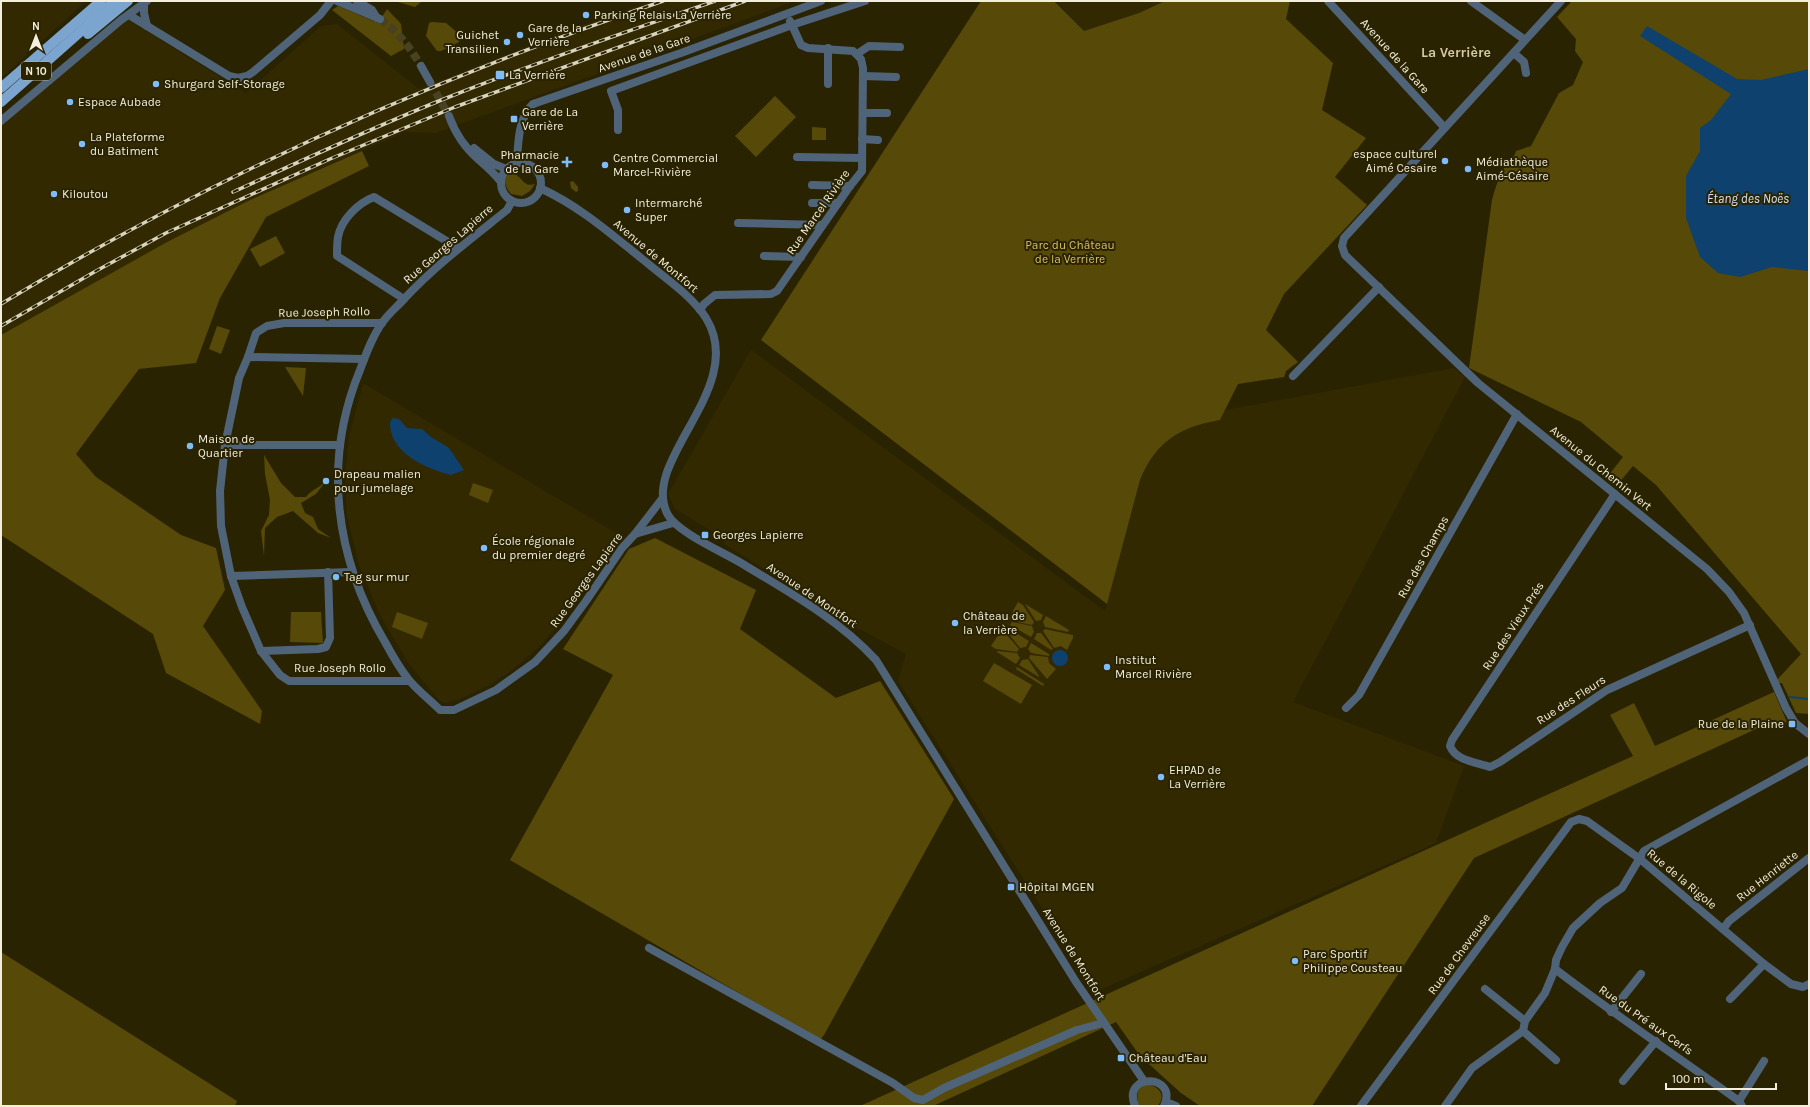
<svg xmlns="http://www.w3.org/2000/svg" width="1810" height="1107" viewBox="0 0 1810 1107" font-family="Karla,sans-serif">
  <rect width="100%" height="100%" fill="#2a2302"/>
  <g fill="#332900">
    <path d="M1,1H86L1,78Z"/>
    <path d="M652,1H795L436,133L404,132L248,201L167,242L1,335V115L120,15L246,93L321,26L337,24L419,89L566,31Z"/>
    <path d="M1056,1H1165L1139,13L1084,31Z"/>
    <path d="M751,350L1105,611L1140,480L1146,466L1154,454L1163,443L1175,434L1199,424L1220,420L1225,410L1454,368L1465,377L1293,702L1464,766L1436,843L1095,992L898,681L906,654L839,618L813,599L724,544L725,539L675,509L668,494Z"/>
    <path d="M363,383L621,536L565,616L539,647L508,673L489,685L460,699L445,703L439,700L407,661L381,617L360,568L347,516L345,476L349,437Z"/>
  </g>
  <g fill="#574907">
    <path d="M395,1H422L415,7Z"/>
    <path d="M981,1H1054L1084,31L1139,13L1165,1H1290L1286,19L1333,63L1322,110L1366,138L1335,177L1367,205L1284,294L1266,330L1298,362L1286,371L1284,377L1238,384L1220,420C1180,427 1156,441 1140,480L1107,604L761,340Z"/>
    <path d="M1572,1H1809V714L1796,713L1782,683H1774L1801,654L1656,485L1633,466L1618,484L1608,476L1623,457L1581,422L1469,368L1492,200C1495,189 1499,176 1505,166C1509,159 1513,161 1516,151L1531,146L1559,93L1573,85L1583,62L1575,51L1576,39L1557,17Z"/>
    <path d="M338,6L378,23L387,9L401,24L404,49L391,56L332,10Z"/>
    <path d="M432,22L446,23L459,34V42L441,51H437L426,36L429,23Z"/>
    <path d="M775,96L796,117L756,157L735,136Z"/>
    <path d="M812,127L826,128V140H812Z"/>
    <path d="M362,151L369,166L266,217L220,298L196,363L139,369L76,454L96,477L181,535L216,548L225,590L203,626L262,711L260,724L166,673L153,634L1,535V335L167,242L248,201Z"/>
    <path d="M513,173C522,176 523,188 535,184L530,191L522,196L511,194C506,188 503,182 507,175Z"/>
    <path d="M573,181L578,187V191L576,192L571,188L570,182Z"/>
    <path d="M276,236L285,253L260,267L250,249Z"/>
    <path d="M217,326L230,330L221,354L209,349Z"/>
    <path d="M285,367L306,368L303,396Z"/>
    <path d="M264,455L281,483L295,497H306C312,489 318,489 326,481L316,494L301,503L305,513L313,517L318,529L331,538L318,533L293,511L277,517L265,528L264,556L261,531L269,515L270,500L265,474Z"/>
    <path d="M473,483L493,490L488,503L469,495Z"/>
    <path d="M655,538L756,590L740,629L836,698L880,681L954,799L824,1035L820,1040L510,860L613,675L563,649L629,549Z"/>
    <path d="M1018,602L1023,605L1034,622L1032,625L1012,621L1009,618Z"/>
    <path d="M1025,604L1043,615L1041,620L1036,621Z"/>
    <path d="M291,612H321L323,643L290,642Z"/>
    <path d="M397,612L428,623L422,639L392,627Z"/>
    <path d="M1046,616L1069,630L1068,632L1045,627L1043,622Z"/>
    <path d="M1012,622L1032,626L1034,632L1031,637L1010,625Z"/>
    <path d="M1009,629L1029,641L1026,647L1020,648L1007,632Z"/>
    <path d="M1045,629L1073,635V638L1067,650L1061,646L1054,648L1043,631Z"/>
    <path d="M1001,631L1005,633L1019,649L1017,652L996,649L991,646Z"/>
    <path d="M1037,633H1041L1053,649L1051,650L1034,639Z"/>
    <path d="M1031,643L1049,654V656L1031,653L1028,649Z"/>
    <path d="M997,651L1017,653L1020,658L1016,664L997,652Z"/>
    <path d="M1030,655L1048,657L1049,663L1056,669L1047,679L1029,658Z"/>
    <path d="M1028,659L1039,676V677L1019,665L1022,660Z"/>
    <path d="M994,663L1032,685L1021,704L983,681Z"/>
    <path d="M1017,667L1044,684L1043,686L1016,669Z"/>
    <path d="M1774,692L1787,722L1767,724L1474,858L1312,1106H1200L1181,1093L1140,1056L1116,1022L933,1106H860L1633,756L1610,715L1634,703L1655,746Z"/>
    <path d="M1,952L237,1101L235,1106H1Z"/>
    <path d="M1146,1084C1158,1086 1167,1094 1158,1106H1139L1138,1105C1137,1094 1136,1090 1146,1084Z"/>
  </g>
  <g fill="#0e416d">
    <path d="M1647,26L1737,79L1761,80L1809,69V271L1772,267L1740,277L1718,273L1700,257L1686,218V176L1700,151V128L1711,120L1731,94L1640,36Z"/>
    <path d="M393,418L399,419L407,428L422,429L431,437L449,448L464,470L451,475C427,469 389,453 390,422Z"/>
    <circle cx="1060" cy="658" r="8"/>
  </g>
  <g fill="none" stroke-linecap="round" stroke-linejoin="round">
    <path stroke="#0e416d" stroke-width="2" d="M1790,697L1809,699"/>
    <g stroke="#484223" stroke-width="8" stroke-dasharray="8 4" stroke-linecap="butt">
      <path d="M380,19C398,32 410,47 421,66"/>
      <path d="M430,82L449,116"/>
    </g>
    <g stroke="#506479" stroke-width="8">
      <path d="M337,1L380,19"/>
      <path d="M357,1L372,10L377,18"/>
      <path d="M1328,1L1444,127"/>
      <path d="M1471,1L1525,40"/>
      <path d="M1561,1L1344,238L1342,246L1345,255L1478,383L1707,569L1729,592L1744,613L1786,708L1795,723L1809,734"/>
      <path d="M144,3V13L147,26"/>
      <path d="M129,15L229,76L238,78L247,76L253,72L320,15L331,1"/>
      <path d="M790,21L792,25L865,1"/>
      <path d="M1514,53L1524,62L1526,73"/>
      <path d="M857,54L869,46L900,47"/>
      <path d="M421,66L430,82"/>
      <path d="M863,76L896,77"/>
      <path d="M828,84V48"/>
      <path d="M863,113H887"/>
      <path d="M449,116C455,133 465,148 479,160C487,167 494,173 501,182"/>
      <path d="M1,121L121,20L147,1"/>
      <path d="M618,130V110L611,91L792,25L801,45L808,48L853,51L861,59L863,68L862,171L850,186L777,291L771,294L715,295L704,304L700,310"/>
      <path d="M862,139L878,140"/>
      <path d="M474,148L494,164L506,169"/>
      <path d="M797,157L862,158"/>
      <path d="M517,163C518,144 518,118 533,104L681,53L821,1"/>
      <circle cx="521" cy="183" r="20"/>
      <path d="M812,185L850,186"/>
      <path d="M540,188C581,207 611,234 646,262C666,279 691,295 706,318C749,388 638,461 668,515C677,532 723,552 741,563C789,592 838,619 876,660L1076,982L1144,1081"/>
      <path d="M512,201L507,210C472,238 436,265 404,299C397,307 388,314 382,323C372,337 366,354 360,370C322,462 335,558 385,642C392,655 400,669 409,680C418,691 430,700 440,710H454L496,690L535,662L564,631L586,601L622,548L635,534L662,499"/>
      <path d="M812,203H838"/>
      <path d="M738,223L822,225"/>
      <path d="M764,256L801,257"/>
      <path d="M404,299L337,256C337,250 337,243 338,237C341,220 358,203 374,197L458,248"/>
      <path d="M382,323H284L267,326L256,333L248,357L239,378L225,445L220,491L221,526L231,576L242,607L261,651L280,675L289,681H409"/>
      <path d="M248,357L364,359"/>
      <path d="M1293,376L1379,287"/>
      <path d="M225,445H340"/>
      <path d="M1615,494L1452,740L1450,746C1456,761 1476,762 1490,767L1500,762L1607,690L1750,625"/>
      <path d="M635,534L673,523"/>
      <path d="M231,576L352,572"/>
      <path d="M261,651L318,649L326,647L330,638L328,572"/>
      <path d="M1346,708L1359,695L1517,414"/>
      <path d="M1723,929L1729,921L1809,858"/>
      <path d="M649,948L893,1083L914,1098L923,1100L944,1088L1077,1030L1103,1023"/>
      <path d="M1555,969C1615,1015 1678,1057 1739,1101L1742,1106"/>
      <path d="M1485,989L1525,1021"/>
      <path d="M1730,999L1764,964"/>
      <path d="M1611,1012L1641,974"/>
      <path d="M1523,1031L1556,1060"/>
      <path d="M1623,1081L1656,1041"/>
      <path d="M1739,1101L1764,1061"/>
      <path d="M1166,1102L1176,1106"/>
      <path d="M1135,1106C1121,1072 1179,1074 1164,1106"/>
      <path d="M1361,1106L1571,822L1579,819L1587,821L1640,859L1764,964L1791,984L1803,987L1809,984"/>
      <path d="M1445,1106L1472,1068L1523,1031L1525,1021L1545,993L1555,969L1556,960L1562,947L1573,928L1600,903L1622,888L1644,851L1809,760"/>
    </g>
    <g stroke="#7ba5cf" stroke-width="10">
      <path d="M88,34L128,1"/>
      <path d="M1,88L101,1"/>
      <path d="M1,102L115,1"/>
    </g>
    <defs>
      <g id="rail">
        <path d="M233,192C305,159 376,126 449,97C537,62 626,32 715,1"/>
        <path d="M1,304C209,178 433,79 663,1"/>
        <path d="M1,326L96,271L166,233L330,159L455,107L745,1"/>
      </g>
    </defs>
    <use href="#rail" stroke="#d8d4bf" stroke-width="3.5"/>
    <use href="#rail" stroke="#2a2302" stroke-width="2" stroke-dasharray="6" stroke-linecap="butt"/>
  </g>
  <g fill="#7fbdfa" stroke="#2a2302" stroke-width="1.5">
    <circle cx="586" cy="15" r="4"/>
    <circle cx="520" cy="35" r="4"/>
    <circle cx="507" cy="42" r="4"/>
    <rect x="495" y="70" width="10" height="10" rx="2"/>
    <circle cx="156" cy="84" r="4"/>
    <circle cx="70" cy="102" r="4"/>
    <rect x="510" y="115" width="8" height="8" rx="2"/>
    <circle cx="82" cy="144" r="4"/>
    <circle cx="1445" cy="161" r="4"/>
    <path d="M565 156h4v4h4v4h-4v4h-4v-4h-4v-4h4z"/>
    <circle cx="605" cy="165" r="4"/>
    <circle cx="1468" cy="169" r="4"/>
    <circle cx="54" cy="194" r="4"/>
    <circle cx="627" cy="210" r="4"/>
    <circle cx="190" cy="446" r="4"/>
    <circle cx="326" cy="481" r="4"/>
    <rect x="701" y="531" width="8" height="8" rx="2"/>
    <circle cx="484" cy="548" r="4"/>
    <circle cx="336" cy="577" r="4"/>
    <circle cx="955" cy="623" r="4"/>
    <circle cx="1107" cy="667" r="4"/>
    <rect x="1788" y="720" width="8" height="8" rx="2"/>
    <circle cx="1161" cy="777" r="4"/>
    <rect x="1007" y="883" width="8" height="8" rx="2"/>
    <circle cx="1295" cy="961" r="4"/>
    <rect x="1117" y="1054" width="8" height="8" rx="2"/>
  </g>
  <g text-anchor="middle" stroke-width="4" stroke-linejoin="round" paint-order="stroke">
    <rect fill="#2a2302" stroke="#b7b29b" stroke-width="1" x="21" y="62" width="30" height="18" rx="3"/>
    <g font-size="11" font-weight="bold" fill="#f3efdc">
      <text x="36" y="75">N 10</text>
    </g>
    <g font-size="12" fill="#f3efdc" stroke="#2a2302" text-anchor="start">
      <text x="594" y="19">Parking Relais La Verrière</text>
      <text x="528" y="32">Gare de la<tspan x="528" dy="14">Verrière</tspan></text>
      <text x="499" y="39" text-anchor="end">Guichet<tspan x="499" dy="14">Transilien</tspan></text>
      <text x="509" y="79">La Verrière</text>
      <text x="164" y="88">Shurgard Self-Storage</text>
      <text x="78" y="106">Espace Aubade</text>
      <text x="522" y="116">Gare de La<tspan x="522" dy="14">Verrière</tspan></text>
      <text x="90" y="141">La Plateforme<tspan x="90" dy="14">du Batiment</tspan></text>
      <text x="1437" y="158" text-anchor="end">espace culturel<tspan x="1437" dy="14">Aimé Cesaire</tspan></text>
      <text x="559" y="159" text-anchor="end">Pharmacie<tspan x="559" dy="14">de la Gare</tspan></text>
      <text x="613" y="162">Centre Commercial<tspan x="613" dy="14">Marcel-Rivière</tspan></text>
      <text x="1476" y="166">Médiathèque<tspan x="1476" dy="14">Aimé-Césaire</tspan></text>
      <text x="62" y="198">Kiloutou</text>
      <text x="635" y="207">Intermarché<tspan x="635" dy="14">Super</tspan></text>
      <text x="198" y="443">Maison de<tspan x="198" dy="14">Quartier</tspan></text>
      <text x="334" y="478">Drapeau malien<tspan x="334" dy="14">pour jumelage</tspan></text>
      <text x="713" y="539">Georges Lapierre</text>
      <text x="492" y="545">École régionale<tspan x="492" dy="14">du premier degré</tspan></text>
      <text x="344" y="581">Tag sur mur</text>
      <text x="963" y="620">Château de<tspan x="963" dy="14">la Verrière</tspan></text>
      <text x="1115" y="664">Institut<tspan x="1115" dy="14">Marcel Rivière</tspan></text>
      <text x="1784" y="728" text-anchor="end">Rue de la Plaine</text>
      <text x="1169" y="774">EHPAD de<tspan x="1169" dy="14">La Verrière</tspan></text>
      <text x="1019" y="891">Hôpital MGEN</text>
      <text x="1303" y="958">Parc Sportif<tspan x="1303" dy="14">Philippe Cousteau</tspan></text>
      <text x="1129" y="1062">Château d'Eau</text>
    </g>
    <g font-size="12" fill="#f3efdc" stroke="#2a2302">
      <text transform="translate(644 53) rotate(-19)" y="4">Avenue de la Gare</text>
      <text transform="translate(1395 56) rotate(48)" y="4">Avenue de la Gare</text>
      <text transform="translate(818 212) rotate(-55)" y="4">Rue Marcel Rivière</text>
      <text transform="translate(448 244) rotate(-41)" y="4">Rue Georges Lapierre</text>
      <text transform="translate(656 256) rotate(40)" y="4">Avenue de Montfort</text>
      <text transform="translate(324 312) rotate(-1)" y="4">Rue Joseph Rollo</text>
      <text transform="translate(1601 468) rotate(39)" y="4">Avenue du Chemin Vert</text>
      <text transform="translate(1423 557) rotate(-61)" y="4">Rue des Champs</text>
      <text transform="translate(586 580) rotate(-54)" y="4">Rue Georges Lapierre</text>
      <text transform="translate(812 595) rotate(34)" y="4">Avenue de Montfort</text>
      <text transform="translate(1513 626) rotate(-57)" y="4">Rue des Vieux Prés</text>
      <text x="340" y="672">Rue Joseph Rollo</text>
      <text transform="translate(1571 700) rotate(-33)" y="4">Rue des Fleurs</text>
      <text transform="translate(1767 876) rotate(-38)" y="4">Rue Henriette</text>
      <text transform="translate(1682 879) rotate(40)" y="4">Rue de la Rigole</text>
      <text transform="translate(1074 954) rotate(58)" y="4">Avenue de Montfort</text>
      <text transform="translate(1459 954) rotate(-54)" y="4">Rue de Chevreuse</text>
      <text transform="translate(1646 1020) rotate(35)" y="4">Rue du Pré aux Cerfs</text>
    </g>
    <g font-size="12" fill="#d8c05e" stroke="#2a2302">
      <text x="1070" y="249">Parc du Château<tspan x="1070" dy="14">de la Verrière</tspan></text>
    </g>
    <g font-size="13" font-style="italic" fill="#d4e2f0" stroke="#2a2302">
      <text x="1748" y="203">Étang des Noës</text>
    </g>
    <g font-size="14" font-weight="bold" fill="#d4cba6" stroke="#2a2302">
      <text x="1456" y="57">La Verrière</text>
    </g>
  </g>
  <rect width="1810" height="1107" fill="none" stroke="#f3efdc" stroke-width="4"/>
  <g transform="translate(36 36)" stroke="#2a2302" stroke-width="3" paint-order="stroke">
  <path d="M0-3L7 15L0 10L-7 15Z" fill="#f3efdc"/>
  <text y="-6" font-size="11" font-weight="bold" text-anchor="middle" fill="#f3efdc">N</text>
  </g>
  <path d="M1666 1083v6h110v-6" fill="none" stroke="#f3efdc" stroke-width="2"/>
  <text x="1672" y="1083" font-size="12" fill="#f3efdc" stroke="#2a2302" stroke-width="3" paint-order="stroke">100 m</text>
</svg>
